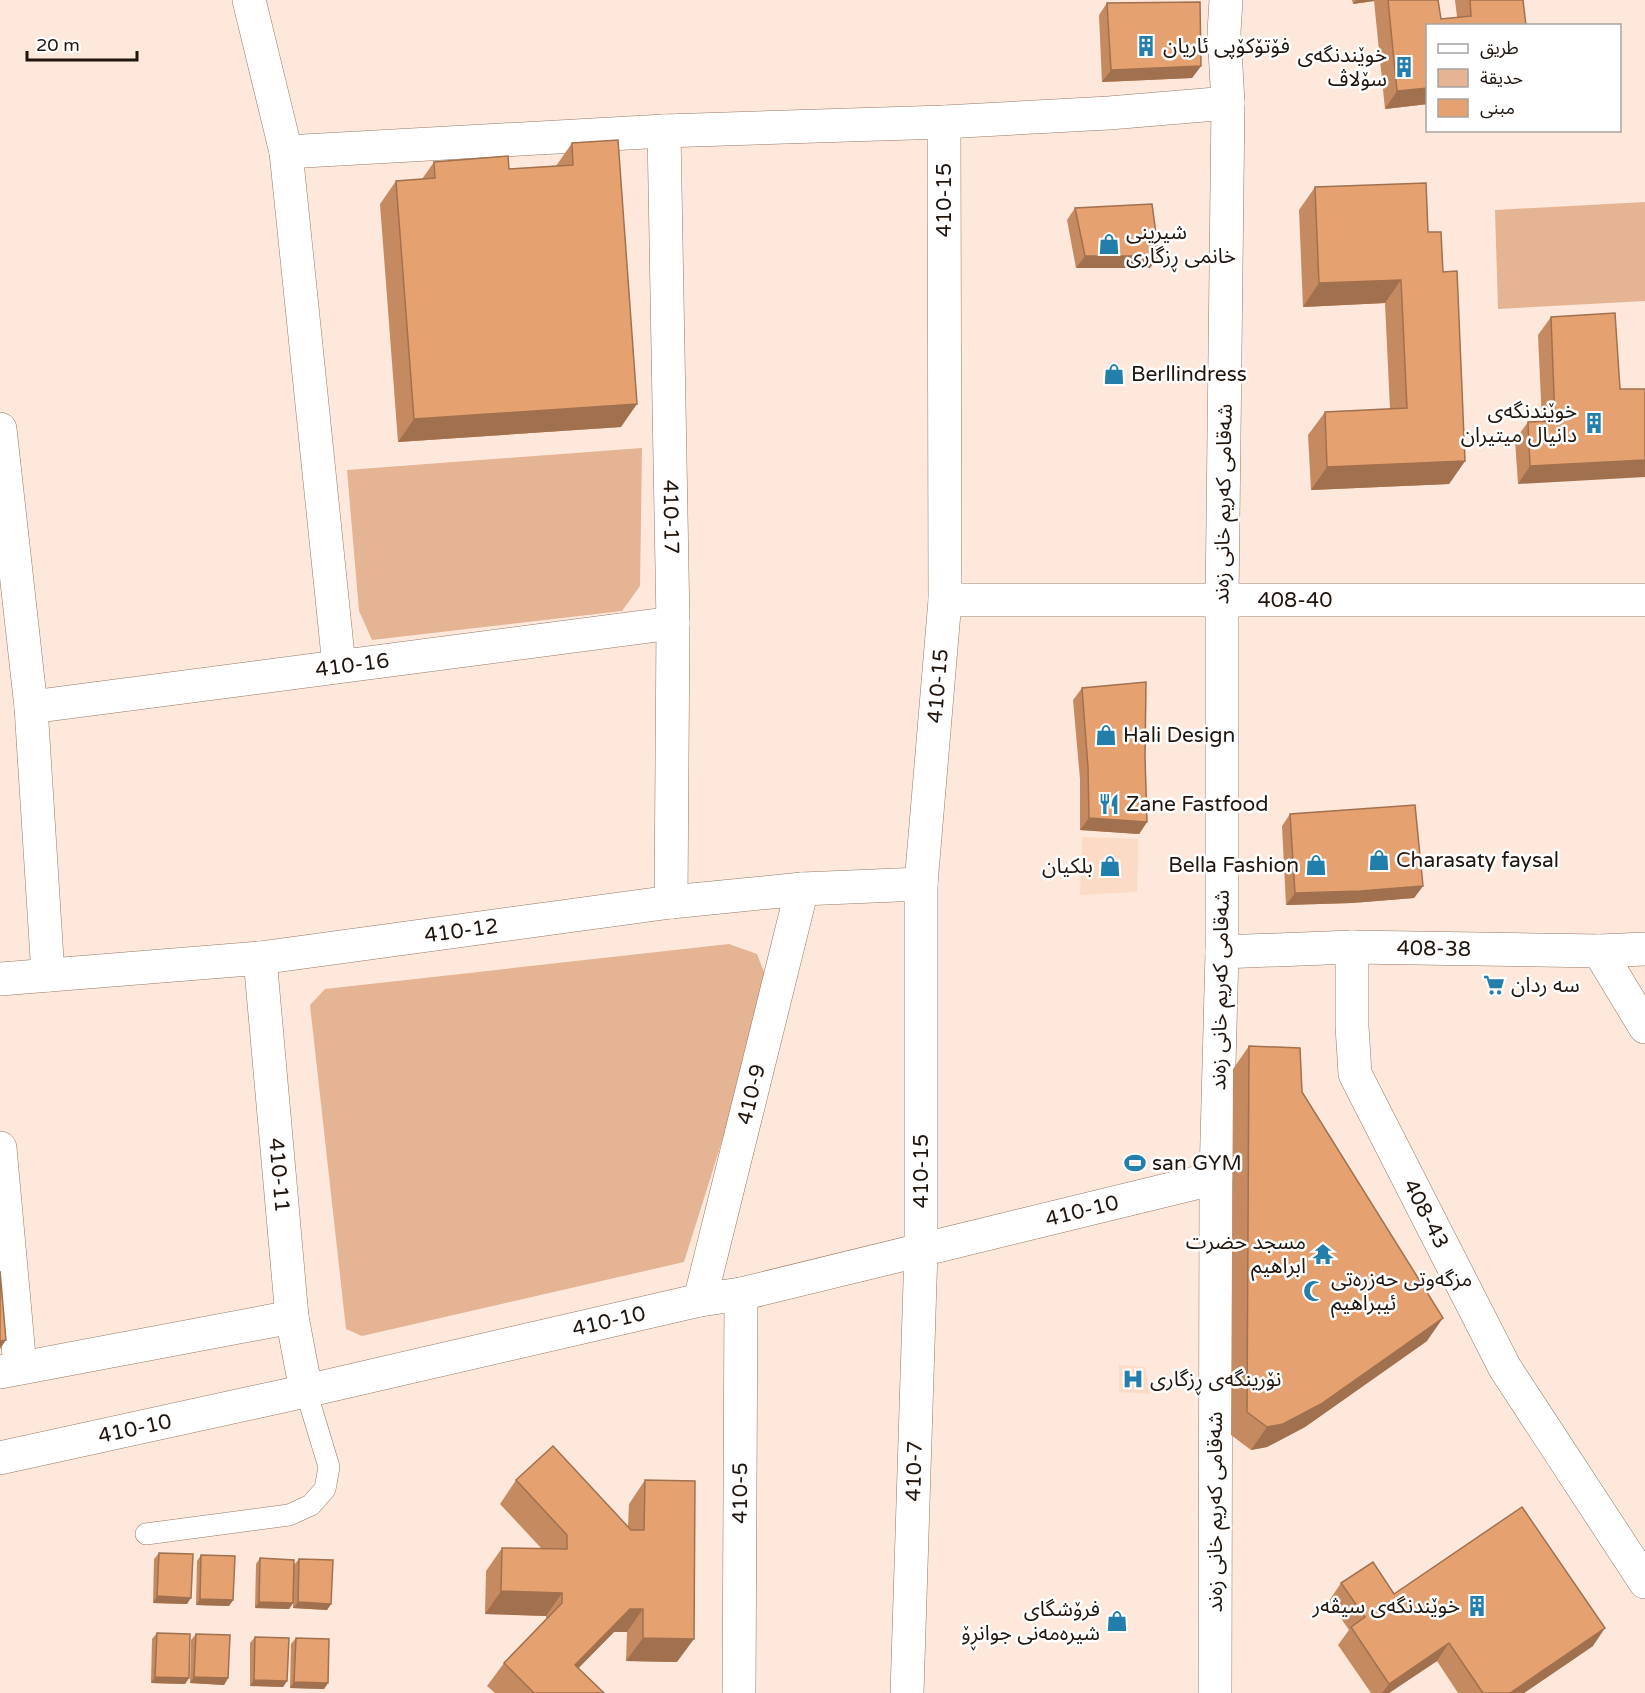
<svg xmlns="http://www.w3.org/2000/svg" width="1645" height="1693" viewBox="0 0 1645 1693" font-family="'Varela Round','Noto Sans Arabic',sans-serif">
  <rect width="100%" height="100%" fill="#fde8db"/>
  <g fill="#fbdbc5">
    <path d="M1082,837L1138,839L1137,892L1080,895Z"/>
    <path d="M1119,1365L1145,1367L1151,1394L1119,1392Z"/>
  </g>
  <g fill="#e4b494">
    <path d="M1645,202V301L1498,309L1495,210Z"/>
    <path d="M642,448L640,586L622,611L372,640L359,611L347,470Z"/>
    <path d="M729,944L757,954L770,988L684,1262L362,1336L346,1329L310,1005L325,989Z"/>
  </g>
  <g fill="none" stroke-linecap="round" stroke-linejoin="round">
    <defs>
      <path id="lane" d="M146,1534L289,1515L311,1505L325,1489L329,1467L306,1391"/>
      <g id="street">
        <path d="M249,0L286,152L339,666"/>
        <path id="s1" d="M664,131L673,623L671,902"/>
        <path d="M286,152L664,131L944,122L1109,113L1228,103"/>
        <path d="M0,429L31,707L48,975"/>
        <path id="s2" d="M945,600H1645"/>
        <path id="s3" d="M31,707L673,623"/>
        <path id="s4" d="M1352,947V1026L1355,1074L1505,1368L1645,1582"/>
        <path d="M1599,951L1645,1027"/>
        <path id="s5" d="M1222,952L1352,947L1599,951L1645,949"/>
        <path id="s6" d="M260,958L292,1317L306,1391"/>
        <path id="s7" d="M0,979L260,958L671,902L802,889L921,884"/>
        <path d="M0,1148L20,1367"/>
        <path id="s8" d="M700,1300L802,889"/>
        <path d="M0,1372L292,1317"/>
        <path id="s9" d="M0,1458L306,1391L700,1300L741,1294L1216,1178"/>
        <path id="s10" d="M739,1693L741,1294"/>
        <path id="s11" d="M907,1693L921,1250V884L945,600L944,122"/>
      </g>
      <path id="secondary" d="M1215,1693L1216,1178L1222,952V602L1228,103L1224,32L1226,0"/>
    </defs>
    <use href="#lane" stroke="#967864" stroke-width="22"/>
    <use href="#street" stroke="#967864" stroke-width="34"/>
    <use href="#secondary" stroke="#967864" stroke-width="34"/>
    <use href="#lane" stroke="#fff" stroke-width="21"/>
    <use href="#street" stroke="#fff" stroke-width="33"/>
    <use href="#secondary" stroke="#fff" stroke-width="33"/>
  </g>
  <g fill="#c68a61">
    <path d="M1352,0H1438L1441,19L1457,17L1455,0H1523L1428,104L1385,109L1374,1L1353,4Z"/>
    <path d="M1107,3L1201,66L1192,78L1102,82L1099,15Z"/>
    <path d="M572,143L621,427L398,442L380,204L396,181L422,179L434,162L509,169L556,166Z"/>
    <path d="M1315,187L1428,232L1443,272L1465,461L1449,484L1311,490L1308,435L1325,412L1390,409L1385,303L1303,307L1299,210Z"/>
    <path d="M1075,208L1150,268H1076L1067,220Z"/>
    <path d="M1551,317L1620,389L1518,484L1515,440L1528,422H1542L1538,335Z"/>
    <path d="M1082,688L1145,757L1147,822L1139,834L1080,830V779L1073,700Z"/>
    <path d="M1290,814L1423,886L1414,898L1352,903L1286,905L1282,826Z"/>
    <path d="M1249,1046L1302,1092L1427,1341L1305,1427L1267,1447L1251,1450L1231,1435L1233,1069Z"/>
    <path d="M516,1480L628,1527L629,1504L645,1480L677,1662L626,1661L627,1632H614L578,1668L604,1693H495L487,1686L504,1663L546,1620V1616L485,1614L486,1571L502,1548L542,1549L500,1504Z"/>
    <path d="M159,1553L187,1604L153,1603L154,1559Z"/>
    <path d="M201,1555L233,1600L229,1606L196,1605L197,1561Z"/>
    <path d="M260,1558L293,1603L289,1609L255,1608L256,1564Z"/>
    <path d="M299,1559L331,1604L327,1610L293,1608L294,1565Z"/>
    <path d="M1341,1583L1394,1594L1593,1646L1524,1693H1458L1437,1661L1389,1693H1371L1338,1645L1349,1630L1329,1601Z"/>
    <path d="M157,1633L189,1678L185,1684L151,1683L152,1639Z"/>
    <path d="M196,1634L228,1678L224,1685L190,1683L191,1640Z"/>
    <path d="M255,1637L287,1681L283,1687L250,1686V1643Z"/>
    <path d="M296,1638L328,1683L324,1689L290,1688L291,1644Z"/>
  </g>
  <g fill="#a1714f">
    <path d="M1356,0H1375L1374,1L1353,4Z"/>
    <path d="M1201,66L1192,78L1102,82L1111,70Z"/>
    <path d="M1428,88V104L1385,109L1397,91Z"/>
    <path d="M1085,256H1159L1150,268H1076Z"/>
    <path d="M1401,280L1385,303L1303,307L1319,283Z"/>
    <path d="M637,404L621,427L398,442L414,419Z"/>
    <path d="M1645,460V477L1518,484L1530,466Z"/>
    <path d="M1465,461L1449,484L1311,490L1327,467Z"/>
    <path d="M1089,818L1147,822L1139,834L1080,830Z"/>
    <path d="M1423,886L1414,898L1352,903L1286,905L1295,893Z"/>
    <path d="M1443,1318L1427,1341L1305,1427L1267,1447L1251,1450L1267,1427Z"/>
    <path d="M6,1340L0,1349V1341Z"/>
    <path d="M501,1591L562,1593L546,1616L485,1614Z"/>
    <path d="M157,1596L191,1598L187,1604L153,1603Z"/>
    <path d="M200,1599L233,1600L229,1606L196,1605Z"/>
    <path d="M259,1602L293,1603L289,1609L255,1608Z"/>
    <path d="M298,1602L331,1604L327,1610L293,1608Z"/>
    <path d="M630,1609H643L627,1632H614L559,1688L575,1665Z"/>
    <path d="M1605,1628L1593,1646L1524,1693H1510Z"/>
    <path d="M643,1638L694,1639L677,1662L626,1661Z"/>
    <path d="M1449,1643L1437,1661L1389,1693H1382L1389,1684Z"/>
    <path d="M155,1677L189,1678L185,1684L151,1683Z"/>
    <path d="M194,1677L228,1678L224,1685L190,1683Z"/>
    <path d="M254,1680L287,1681L283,1687L250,1686Z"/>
    <path d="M294,1682L328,1683L324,1689L290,1688Z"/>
  </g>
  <g fill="#e6a171" stroke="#a1714f" stroke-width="1.5">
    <path d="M1388,0H1438L1441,19L1471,16L1470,0H1523L1526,26H1428V88L1397,91Z"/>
    <path d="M1200,2L1201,66L1111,70L1107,3Z"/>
    <path d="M618,140L637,404L414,419L396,181L435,178L434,162L508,156L509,169L573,165L572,143Z"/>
    <path d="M1426,183L1428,232H1441L1443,272L1457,271L1465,461L1327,467L1325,412L1407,408L1401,280L1319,283L1315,187Z"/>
    <path d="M1152,204L1159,256H1085L1075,208Z"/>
    <path d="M1615,313L1620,389H1645V460L1530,466L1528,422L1555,421L1551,317Z"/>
    <path d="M1146,682L1145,757L1147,822L1089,818L1088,767L1082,688Z"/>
    <path d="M1415,805L1423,886L1360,891L1295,893L1290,814Z"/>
    <path d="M1249,1046L1300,1048L1302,1092L1443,1318L1321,1404L1283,1424L1267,1427L1247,1412Z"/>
    <path d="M0,1271L6,1340L0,1341Z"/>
    <path d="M553,1446L631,1530H644L645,1480L695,1481L694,1639L643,1638V1609H630L575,1665L604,1693H534L504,1663L562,1603V1593L501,1591L502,1548L567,1549V1535L516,1480Z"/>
    <path d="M1522,1507L1605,1628L1510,1693H1483L1449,1643L1389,1684L1351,1627L1365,1617L1341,1583L1373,1562L1394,1594Z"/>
    <path d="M159,1553L193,1554L191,1598L157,1596Z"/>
    <path d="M201,1555L235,1556L233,1600L200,1599Z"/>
    <path d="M260,1558L294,1560L293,1603L259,1602Z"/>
    <path d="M299,1559L333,1560L331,1604L298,1602Z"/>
    <path d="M157,1633L190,1634L189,1678L155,1677Z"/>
    <path d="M196,1634L230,1635L228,1678L194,1677Z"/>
    <path d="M255,1637L289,1638L287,1681L254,1680Z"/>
    <path d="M296,1638L329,1639L328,1683L294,1682Z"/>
  </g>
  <defs>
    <symbol id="building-bare" viewBox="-9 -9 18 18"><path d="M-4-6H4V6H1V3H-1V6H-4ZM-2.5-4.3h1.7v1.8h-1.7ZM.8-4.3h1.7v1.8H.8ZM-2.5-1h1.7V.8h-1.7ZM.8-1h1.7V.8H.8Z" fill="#227eab" stroke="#fff" stroke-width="2.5" paint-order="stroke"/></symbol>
    <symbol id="shop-bare" viewBox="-9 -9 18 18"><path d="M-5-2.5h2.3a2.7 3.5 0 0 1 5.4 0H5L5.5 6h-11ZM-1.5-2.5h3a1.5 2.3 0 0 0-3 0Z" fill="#227eab" stroke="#fff" stroke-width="2.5" paint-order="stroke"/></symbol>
    <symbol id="restaurant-bare" viewBox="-9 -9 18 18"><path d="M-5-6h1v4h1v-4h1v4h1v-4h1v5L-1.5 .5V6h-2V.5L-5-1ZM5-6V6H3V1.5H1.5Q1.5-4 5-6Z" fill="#227eab" stroke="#fff" stroke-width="2.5" paint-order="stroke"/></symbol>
    <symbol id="supermarket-bare" viewBox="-9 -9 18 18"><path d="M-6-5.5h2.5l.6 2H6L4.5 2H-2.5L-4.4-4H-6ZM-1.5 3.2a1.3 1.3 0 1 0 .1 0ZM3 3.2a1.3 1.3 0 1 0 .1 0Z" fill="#227eab" stroke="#fff" stroke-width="2.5" paint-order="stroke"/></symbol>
    <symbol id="stadium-bare" viewBox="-9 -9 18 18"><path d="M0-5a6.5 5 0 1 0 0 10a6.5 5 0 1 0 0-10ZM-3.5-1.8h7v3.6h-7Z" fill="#227eab" stroke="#fff" stroke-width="2.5" paint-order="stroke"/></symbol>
    <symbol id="temple-bare" viewBox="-9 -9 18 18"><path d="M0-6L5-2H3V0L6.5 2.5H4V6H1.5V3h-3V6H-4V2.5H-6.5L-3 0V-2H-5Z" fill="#227eab" stroke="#fff" stroke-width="2.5" paint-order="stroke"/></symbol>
    <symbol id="mosque-bare" viewBox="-9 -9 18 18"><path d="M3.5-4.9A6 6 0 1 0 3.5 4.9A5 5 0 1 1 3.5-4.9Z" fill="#227eab" stroke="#fff" stroke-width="2.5" paint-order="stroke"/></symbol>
    <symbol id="hospital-bare" viewBox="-9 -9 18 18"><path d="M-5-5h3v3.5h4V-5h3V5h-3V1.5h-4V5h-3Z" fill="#227eab" stroke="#fff" stroke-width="2.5" paint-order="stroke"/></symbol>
  </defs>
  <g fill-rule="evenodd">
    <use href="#building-bare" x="1131" y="31" width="30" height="30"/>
    <use href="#building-bare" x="1389" y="52" width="30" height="30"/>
    <use href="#shop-bare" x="1094" y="229" width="30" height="30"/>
    <use href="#shop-bare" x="1099" y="359" width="30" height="30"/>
    <use href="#building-bare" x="1579" y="408" width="30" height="30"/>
    <use href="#shop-bare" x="1091" y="720" width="30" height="30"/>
    <use href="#restaurant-bare" x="1094" y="789" width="30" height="30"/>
    <use href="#shop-bare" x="1364" y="845" width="30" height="30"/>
    <use href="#shop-bare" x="1301" y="850" width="30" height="30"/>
    <use href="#shop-bare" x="1095" y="851" width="30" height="30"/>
    <use href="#supermarket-bare" x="1479" y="970" width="30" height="30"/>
    <use href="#stadium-bare" x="1120" y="1148" width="30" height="30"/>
    <use href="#temple-bare" x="1308" y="1239" width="30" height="30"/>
    <use href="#mosque-bare" x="1299" y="1276" width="30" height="30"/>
    <use href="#hospital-bare" x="1118" y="1364" width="30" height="30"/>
    <use href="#building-bare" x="1462" y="1591" width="30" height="30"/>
    <use href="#shop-bare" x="1102" y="1606" width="30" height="30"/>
  </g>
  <g text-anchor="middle" stroke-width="5" stroke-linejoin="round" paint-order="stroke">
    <g font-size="21" fill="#21160e" stroke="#fff" text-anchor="start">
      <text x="1163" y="53">فۆتۆکۆپی ئاریان</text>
      <text x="1387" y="62" text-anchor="end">خوێندنگەی<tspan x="1387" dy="24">سۆلاڤ</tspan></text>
      <text x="1126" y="239">شیرینی<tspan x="1126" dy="24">خانمی ڕزگاری</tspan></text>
      <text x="1131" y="381">Berllindress</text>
      <text x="1577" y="418" text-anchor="end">خوێندنگەی<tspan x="1577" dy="24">دانیال میتیران</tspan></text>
      <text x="1123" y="742">Hali Design</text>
      <text x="1126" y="811">Zane Fastfood</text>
      <text x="1396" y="867">Charasaty faysal</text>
      <text x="1299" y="872" text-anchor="end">Bella Fashion</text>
      <text x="1093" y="873" text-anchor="end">بلکیان</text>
      <text x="1511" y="992">سه ردان</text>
      <text x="1152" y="1170">san GYM</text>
      <text x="1306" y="1249" text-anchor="end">مسجد حضرت<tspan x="1306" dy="24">ابراهیم</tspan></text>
      <text x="1331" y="1286">مزگەوتی حەزرەتی<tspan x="1331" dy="24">ئیبراهیم</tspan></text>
      <text x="1150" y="1386">نۆرینگەی ڕزگاری</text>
      <text x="1460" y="1613" text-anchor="end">خوێندنگەی سیڤەر</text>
      <text x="1100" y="1616" text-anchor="end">فرۆشگای<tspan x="1100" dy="24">شیرەمەنی جوانڕۆ</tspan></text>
    </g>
    <g font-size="21" fill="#21160e" stroke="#fff">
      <text transform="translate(944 200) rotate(-90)" y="7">410-15</text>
      <text transform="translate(1223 504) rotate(-89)" y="7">شەقامی کەریم خانی زەند</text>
      <text dy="7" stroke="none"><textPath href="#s1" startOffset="386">410-17</textPath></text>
      <text dy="7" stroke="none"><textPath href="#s2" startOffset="350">408-40</textPath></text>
      <text dy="7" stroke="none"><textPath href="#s3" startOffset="324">410-16</textPath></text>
      <text dy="7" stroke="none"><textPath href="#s11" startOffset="1008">410-15</textPath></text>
      <text dy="7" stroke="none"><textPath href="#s7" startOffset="464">410-12</textPath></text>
      <text dy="7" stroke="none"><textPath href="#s5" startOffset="212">408-38</textPath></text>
      <text transform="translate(1220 990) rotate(-89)" y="7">شەقامی کەریم خانی زەند</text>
      <text dy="7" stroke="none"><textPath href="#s8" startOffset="212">410-9</textPath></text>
      <text transform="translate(921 1171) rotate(-90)" y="7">410-15</text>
      <text dy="7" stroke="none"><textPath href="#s6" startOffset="218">410-11</textPath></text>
      <text dy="7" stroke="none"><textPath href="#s9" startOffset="1110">410-10</textPath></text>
      <text dy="7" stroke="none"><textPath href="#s4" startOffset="284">408-43</textPath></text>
      <text dy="7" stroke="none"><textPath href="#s9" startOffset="624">410-10</textPath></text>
      <text dy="7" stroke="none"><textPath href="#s9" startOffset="138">410-10</textPath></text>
      <text dy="7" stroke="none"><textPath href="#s11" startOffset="222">410-7</textPath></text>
      <text dy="7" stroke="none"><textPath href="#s10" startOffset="200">410-5</textPath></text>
      <text transform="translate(1215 1512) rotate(-90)" y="7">شەقامی کەریم خانی زەند</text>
    </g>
  </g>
  <rect x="1426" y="24" width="195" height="108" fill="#ffffff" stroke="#a6a29f" stroke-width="1.5"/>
  <rect x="1438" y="44" width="30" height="9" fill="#ffffff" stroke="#a6a29f" stroke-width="1.5"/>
  <text x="1480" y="54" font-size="18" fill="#21160e">طريق</text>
  <rect x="1438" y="69" width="30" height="18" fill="#e4b494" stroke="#a6a29f" stroke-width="1.5"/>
  <text x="1480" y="84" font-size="18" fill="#21160e">حديقة</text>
  <rect x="1438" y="99" width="30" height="18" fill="#e6a171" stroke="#a6a29f" stroke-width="1.5"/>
  <text x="1480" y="114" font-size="18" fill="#21160e">مبنى</text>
  <path d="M27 51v9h110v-9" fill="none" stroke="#21160e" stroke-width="3"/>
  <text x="36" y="51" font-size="18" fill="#21160e" stroke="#ffffff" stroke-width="4.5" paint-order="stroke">20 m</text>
</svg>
